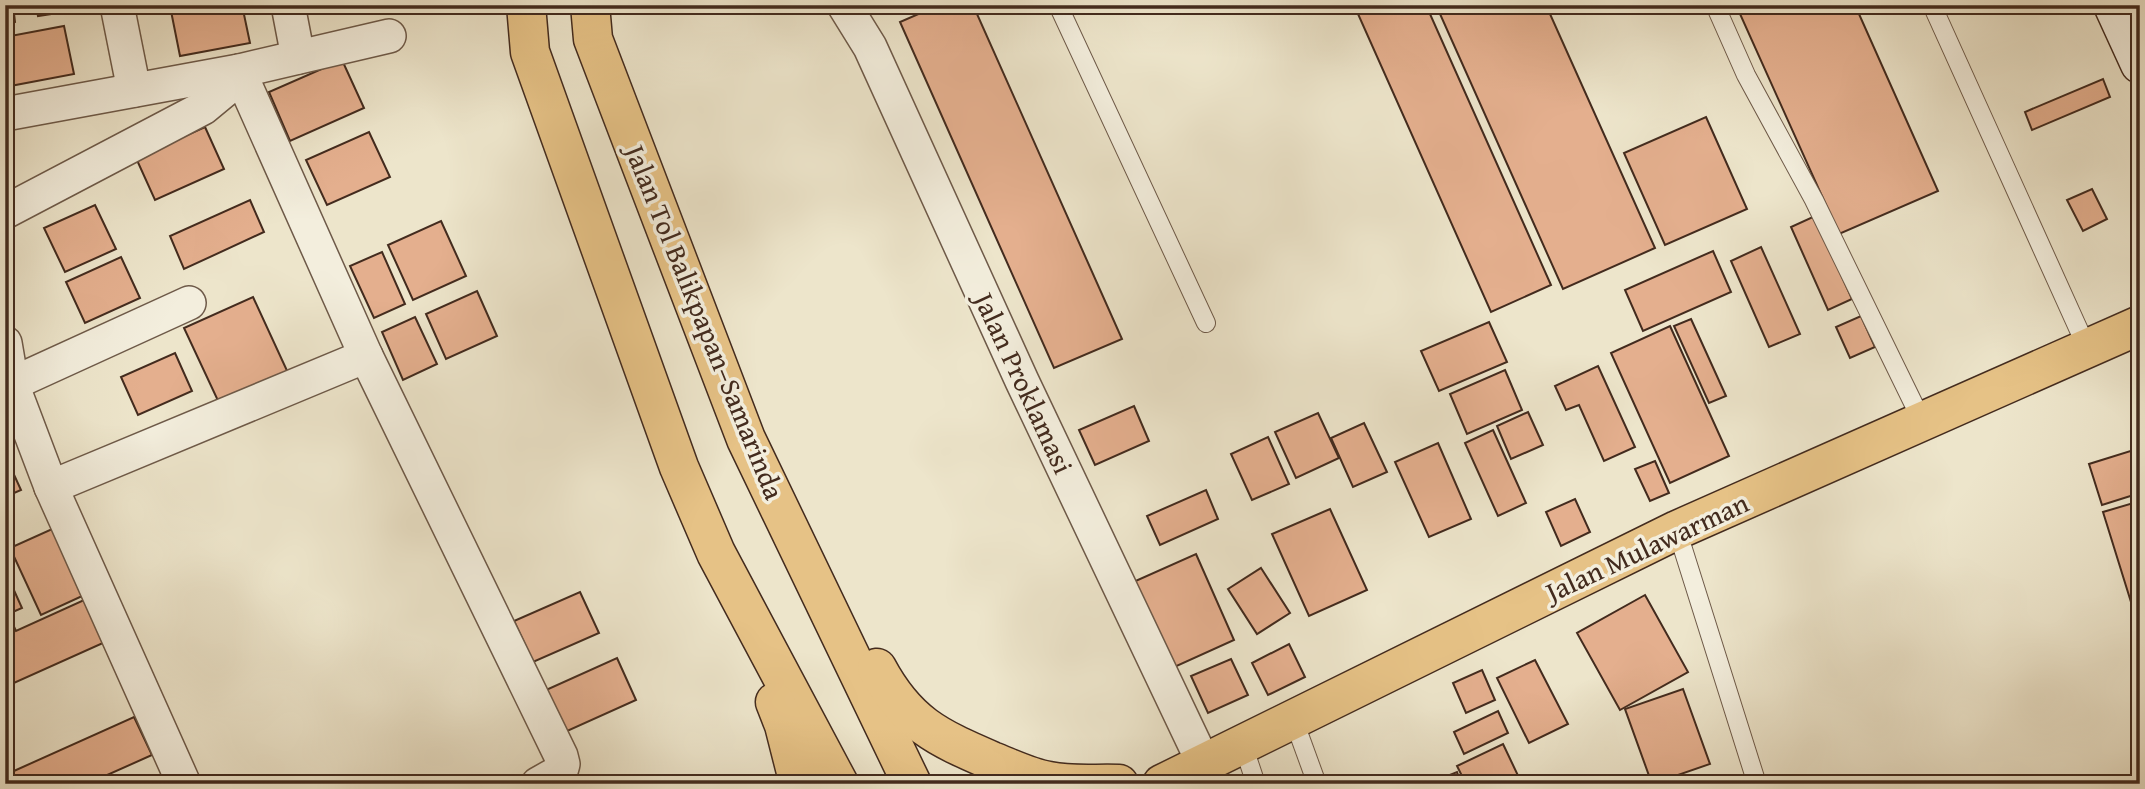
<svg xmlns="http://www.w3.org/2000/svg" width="2145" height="789" viewBox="0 0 2145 789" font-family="'Gentium Book Plus',serif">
  <rect width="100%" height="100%" fill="#ede5cb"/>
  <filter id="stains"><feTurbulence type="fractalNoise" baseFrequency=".00286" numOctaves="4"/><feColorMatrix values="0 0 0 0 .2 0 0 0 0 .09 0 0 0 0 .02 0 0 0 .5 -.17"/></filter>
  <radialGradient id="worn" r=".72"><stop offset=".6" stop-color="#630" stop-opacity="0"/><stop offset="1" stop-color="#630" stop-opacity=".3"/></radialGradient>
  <g fill="#e4af8e" stroke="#432b1e" stroke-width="2">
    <path d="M5,5H13L15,22L5,24Z"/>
    <path d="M36,5H83L84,9L38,16Z"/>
    <path d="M175,5H242L250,43L180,56L170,6Z"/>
    <path d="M939,5H973L1122,339L1054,368L900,22Z"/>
    <path d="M1354,5H1426L1551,285L1491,312Z"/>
    <path d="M1436,5H1546L1655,248L1563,289Z"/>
    <path d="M1736,5H1855L1938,191L1839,234Z"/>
    <path d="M64,26L74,74L5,87V37Z"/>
    <path d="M342,60L364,108L290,141L269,92Z"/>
    <path d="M2103,79L2110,97L2032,130L2025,112Z"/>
    <path d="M1706,117L1747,209L1665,245L1624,153Z"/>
    <path d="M205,127L224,169L155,200L136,158Z"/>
    <path d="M369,132L390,177L327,205L306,160Z"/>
    <path d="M2092,189L2107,219L2083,231L2067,200Z"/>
    <path d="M250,200L264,232L184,269L170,236Z"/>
    <path d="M95,205L116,249L65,272L44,228Z"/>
    <path d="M1815,216L1852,299L1828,310L1791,227Z"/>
    <path d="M441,221L466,276L413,300L388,245Z"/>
    <path d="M1761,247L1800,334L1769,347L1731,261Z"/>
    <path d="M1713,251L1731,292L1643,331L1625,290Z"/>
    <path d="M382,252L405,304L374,318L350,266Z"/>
    <path d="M121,257L140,298L85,323L66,282Z"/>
    <path d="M477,291L497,336L446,359L426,314Z"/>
    <path d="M253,297L289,375L220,405L184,328Z"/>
    <path d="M1861,316L1875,347L1850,358L1836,327Z"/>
    <path d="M415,317L437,364L403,380L382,332Z"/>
    <path d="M1691,319L1726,396L1709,403L1674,326Z"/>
    <path d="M1489,322L1507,362L1439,391L1421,351Z"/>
    <path d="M1670,326L1729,456L1670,483L1611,353Z"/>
    <path d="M175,353L192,391L138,415L121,377Z"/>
    <path d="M1598,366L1635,447L1604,461L1579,405L1566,410L1555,386Z"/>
    <path d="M1505,370L1522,410L1467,434L1450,394Z"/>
    <path d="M1134,406L1149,441L1095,465L1079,430Z"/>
    <path d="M1528,412L1543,445L1511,459L1497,426Z"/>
    <path d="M1318,413L1339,458L1296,478L1275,432Z"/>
    <path d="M1364,423L1387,472L1353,487L1331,438Z"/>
    <path d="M1493,430L1526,503L1498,516L1465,443Z"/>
    <path d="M1268,437L1289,484L1252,500L1231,454Z"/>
    <path d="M1438,443L1471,519L1429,537L1395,462Z"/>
    <path d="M2140,448V493L2102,505L2089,464Z"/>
    <path d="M5,455L21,490L5,497Z"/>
    <path d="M1655,461L1669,493L1650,501L1635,469Z"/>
    <path d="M1206,490L1218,519L1160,545L1147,516Z"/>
    <path d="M1575,499L1590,532L1561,546L1546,512Z"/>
    <path d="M2140,501V631L2103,512Z"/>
    <path d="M1330,509L1367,590L1309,616L1272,534Z"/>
    <path d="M61,525L91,592L41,615L10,548Z"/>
    <path d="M1196,554L1234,640L1170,669L1131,583Z"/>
    <path d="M1261,568L1290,613L1257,634L1228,589Z"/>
    <path d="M8,577L22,608L8,614L16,631L84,600L103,643L5,687V578Z"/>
    <path d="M580,592L599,633L533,662L514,621Z"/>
    <path d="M1645,595L1688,672L1620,710L1577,633Z"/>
    <path d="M1289,644L1305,677L1268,695L1252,663Z"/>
    <path d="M617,658L636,700L565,732L546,690Z"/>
    <path d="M1231,659L1248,695L1208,713L1191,676Z"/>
    <path d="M1535,660L1568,724L1529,743L1497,678Z"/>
    <path d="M1482,670L1495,700L1466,713L1453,683Z"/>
    <path d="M1683,689L1710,764L1652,784L1625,709Z"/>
    <path d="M1498,711L1508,733L1464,754L1454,732Z"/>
    <path d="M134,717L152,755L87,784H5V775Z"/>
    <path d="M1503,744L1522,784H1466L1457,766Z"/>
    <path d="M1457,772L1461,784H1438L1437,780Z"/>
  </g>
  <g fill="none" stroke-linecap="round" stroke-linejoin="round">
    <defs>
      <g id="lane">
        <path d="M1058,5L1206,323"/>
        <path d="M1715,5L1746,75L1814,200L1922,421"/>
        <path d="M1932,5L2087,348"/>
        <path d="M1677,530L1757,784"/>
        <path d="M1293,718L1317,784"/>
        <path d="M1242,742L1256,784"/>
      </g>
      <g id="street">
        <path d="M117,5L134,90"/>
        <path d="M288,5L298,57"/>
        <path d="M844,5L870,47L1022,381L1203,762"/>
        <path d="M5,114L239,71L389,36"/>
        <path d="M5,212L203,108L226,89L239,71L366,356L561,756L563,764L561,771L538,784"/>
        <path d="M5,343L12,384L51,487L184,784"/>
        <path d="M5,387L189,303"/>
        <path d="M51,487L366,356"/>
      </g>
      <path id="secondary" d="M2113,5L2140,64"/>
      <path id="primary" d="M1162,784L1677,530L2140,325"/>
      <g id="highway">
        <path d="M526,5L530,52L679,467L716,553L839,784"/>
        <path d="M590,5L593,39L746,439L912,784"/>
        <path d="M877,668C907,724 937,737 992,761C1010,768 1030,778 1049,781C1071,786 1097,783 1119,784"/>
        <path d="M775,702L784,725L799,784"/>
      </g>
    </defs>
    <use href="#lane" stroke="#6e5a49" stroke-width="20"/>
    <use href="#street" stroke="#6e5a49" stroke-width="36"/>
    <use href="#secondary" stroke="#432b1e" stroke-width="41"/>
    <use href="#primary" stroke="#432b1e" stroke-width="41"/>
    <use href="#highway" stroke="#432b1e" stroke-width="41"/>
    <use href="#lane" stroke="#f3eedd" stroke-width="18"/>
    <use href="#street" stroke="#f3eedd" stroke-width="33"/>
    <use href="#secondary" stroke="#f3eedd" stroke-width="38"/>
    <use href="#primary" stroke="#e6c286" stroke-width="38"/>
    <use href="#highway" stroke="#e6c286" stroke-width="38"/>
  </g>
  <g text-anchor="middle" stroke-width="7" stroke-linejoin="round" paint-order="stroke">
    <g font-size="28" fill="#432b1e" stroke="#f3eedd">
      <text transform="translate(705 322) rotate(68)" y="10">Jalan Tol Balikpapan–Samarinda</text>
      <text transform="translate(1024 383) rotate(65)" y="10">Jalan Proklamasi</text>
      <text transform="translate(1647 547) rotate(-25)" y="10">Jalan Mulawarman</text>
    </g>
  </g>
  <rect width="2145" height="789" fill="none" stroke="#ede5cb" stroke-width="28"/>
  <rect x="7" y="7" width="2131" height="775" fill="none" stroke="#432b1e" stroke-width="3.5"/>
  <rect x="14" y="14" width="2117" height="761" fill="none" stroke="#432b1e" stroke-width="2"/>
  <rect width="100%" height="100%" filter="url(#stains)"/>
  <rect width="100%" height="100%" fill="url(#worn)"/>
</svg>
